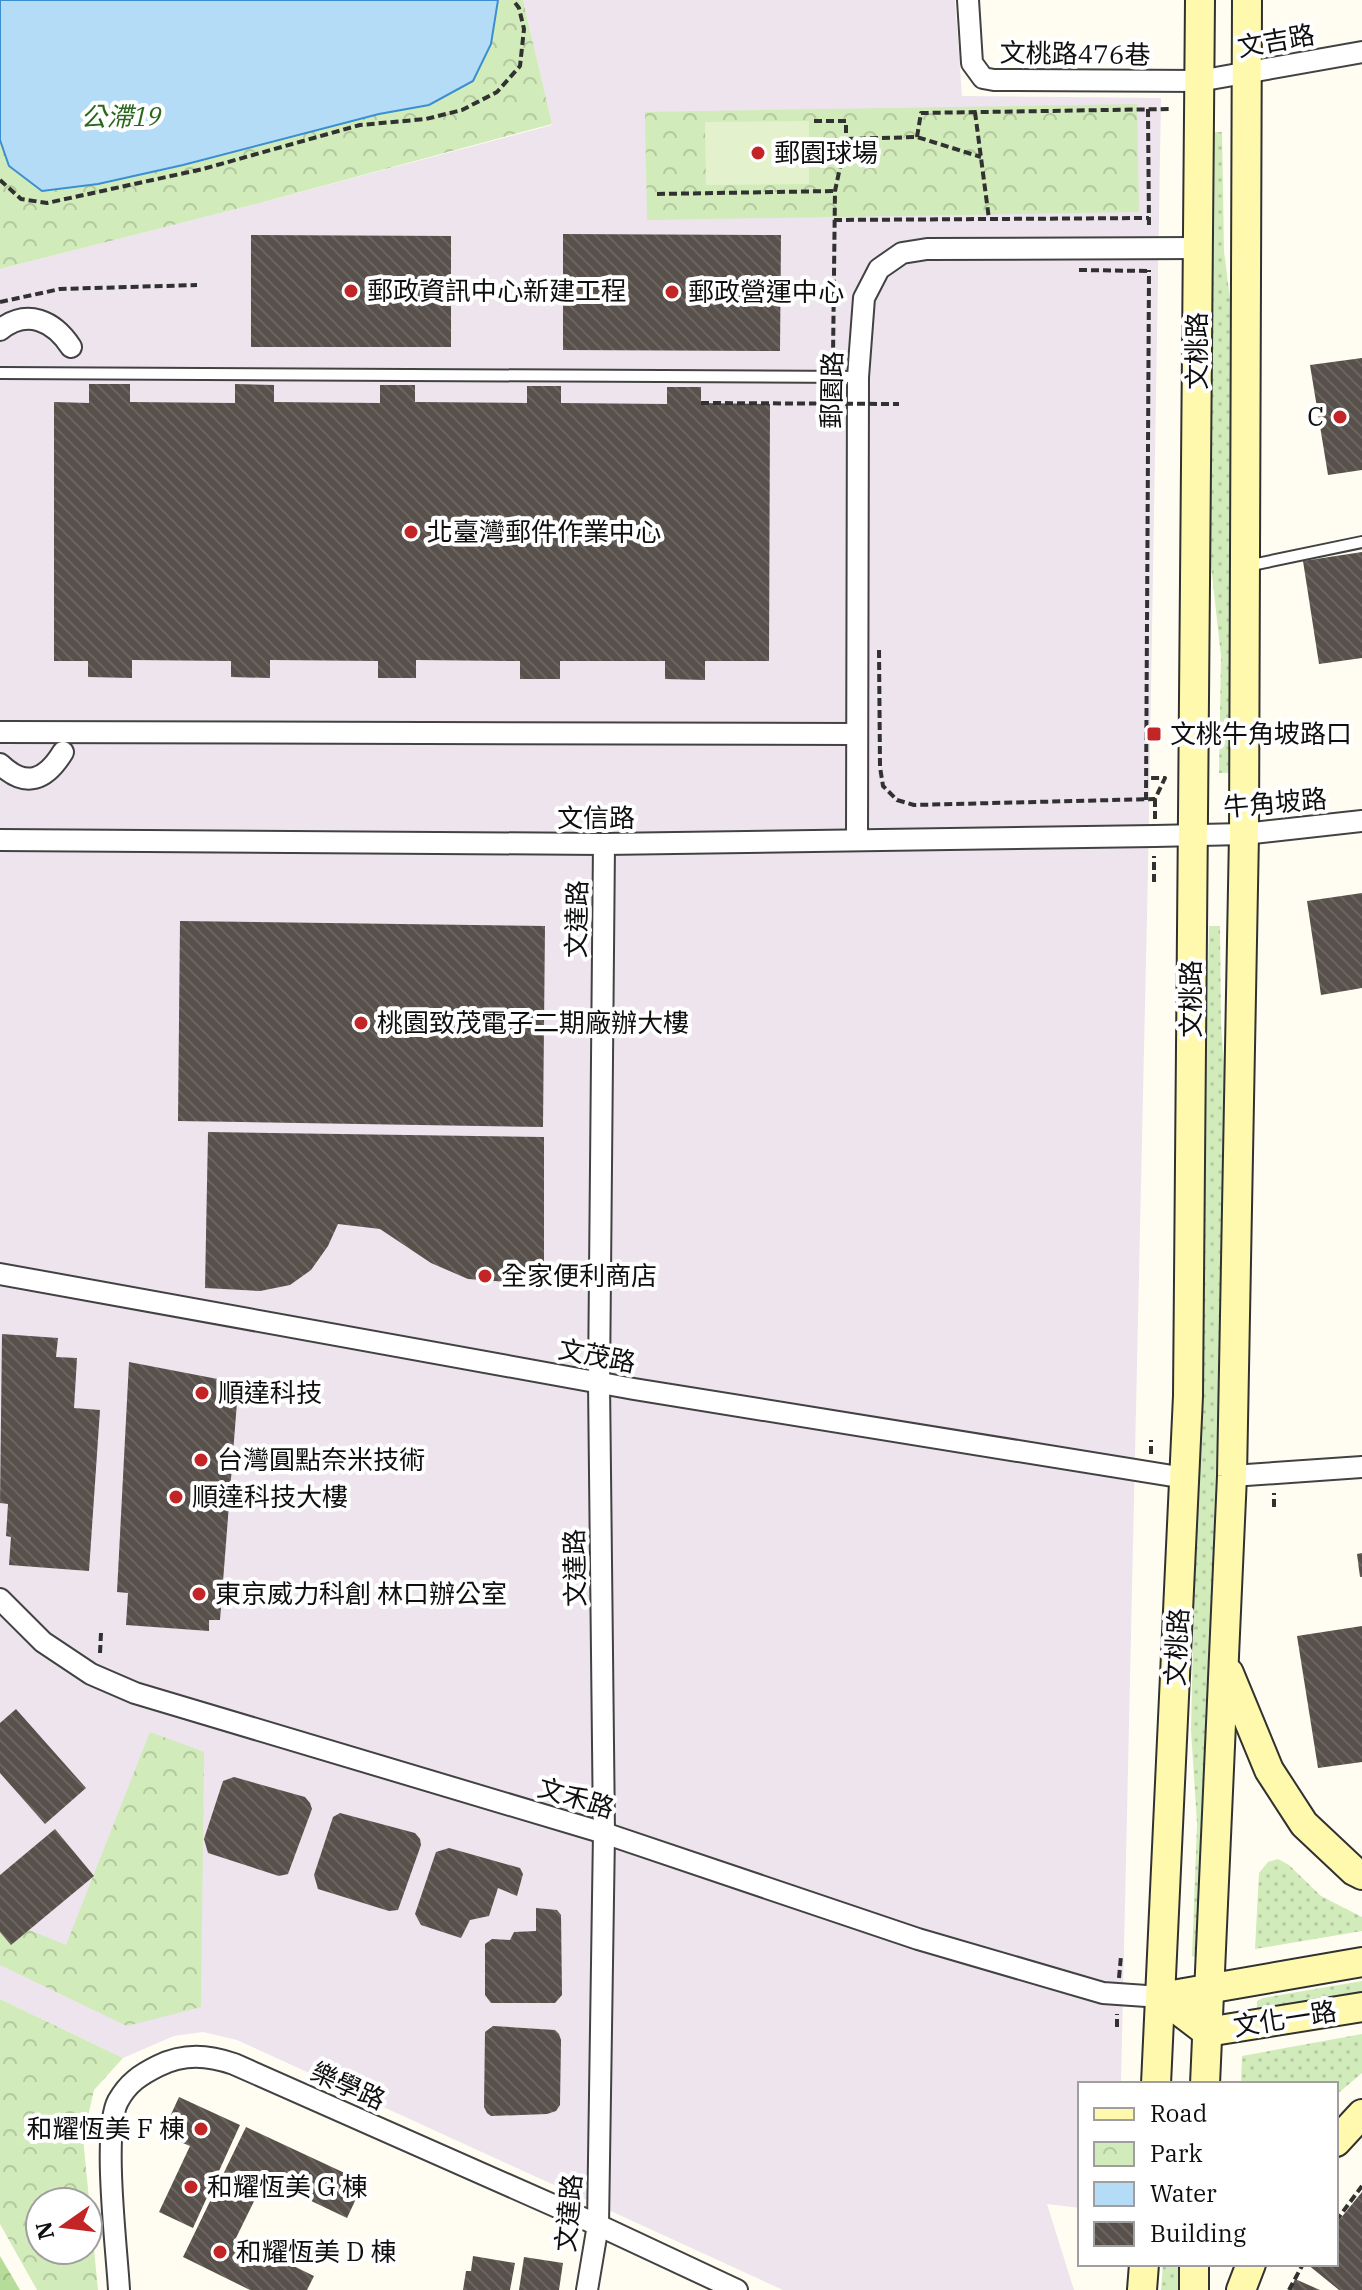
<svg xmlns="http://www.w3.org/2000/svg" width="1362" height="2290" viewBox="0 0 1362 2290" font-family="'IBM Plex Serif','Noto Sans TC',serif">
  <defs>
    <pattern id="grass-dots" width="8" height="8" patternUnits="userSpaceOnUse" patternTransform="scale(2)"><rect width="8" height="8" fill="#d2ebba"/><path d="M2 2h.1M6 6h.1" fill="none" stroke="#b3c89f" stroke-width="1.8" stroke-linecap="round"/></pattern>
    <pattern id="forest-crowns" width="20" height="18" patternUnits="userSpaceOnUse" patternTransform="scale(2)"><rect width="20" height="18" fill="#b5dc99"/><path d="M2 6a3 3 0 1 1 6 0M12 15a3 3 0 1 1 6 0" fill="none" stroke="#9abc83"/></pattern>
    <pattern id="park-crowns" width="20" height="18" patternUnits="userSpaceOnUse" patternTransform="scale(2)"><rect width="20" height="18" fill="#d2ebba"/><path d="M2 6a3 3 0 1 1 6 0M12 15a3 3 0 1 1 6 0" fill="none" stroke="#b3c89f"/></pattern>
    <pattern id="building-back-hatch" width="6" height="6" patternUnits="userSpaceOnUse" patternTransform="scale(2)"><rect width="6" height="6" fill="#58514b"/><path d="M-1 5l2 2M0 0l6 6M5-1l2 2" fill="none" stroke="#6b6561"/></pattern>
  </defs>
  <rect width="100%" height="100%" fill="#fffdf2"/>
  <path fill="#ede4ee" d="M523,0H955L962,96L1161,98L1148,870L1121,2084H1080V2208L1047,2204L1074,2290H783L237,2040L203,2032L174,2036L123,2058L0,1999V269L248,206L552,125Z"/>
  <g fill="url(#grass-dots)">
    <path d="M1209,132H1222L1224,251L1234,331L1229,773H1219L1221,656L1211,566Z"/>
    <path d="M1209,926H1220L1221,1024L1228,1121V1324L1198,1958L1192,1956L1197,1824L1191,1730Z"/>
    <path d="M1278,1859L1289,1865L1321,1896L1362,1917V1931L1255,1949L1259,1873L1268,1862Z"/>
    <path d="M1362,1981V1995L1259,2011L1257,2008V2001L1263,1998Z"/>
    <path d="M1362,2034V2073L1336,2095V2084H1241L1242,2056Z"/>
    <path d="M1163,2264H1182L1184,2290H1161Z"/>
  </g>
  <path fill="url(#forest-crowns)" d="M0,2256L20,2290H0Z"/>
  <g fill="url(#park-crowns)" fill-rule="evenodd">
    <path d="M0,0H523L552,124L248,206L0,269Z"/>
    <path d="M1137,104L1139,212L647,220L645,112Z"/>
    <path d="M150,1732L204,1752L201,2007L127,2026L0,1965V1918L66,1945Z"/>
    <path d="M0,1999L123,2058L94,2090L83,2138L98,2290H37L0,2224ZM40,2202H88V2250H40Z"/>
  </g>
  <path fill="#e3f2cc" d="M809,121V184L706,185L705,122Z"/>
  <path fill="#b5dcf7" stroke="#3b8fd0" stroke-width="2" d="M0,0H498L491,44L473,81L429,105L379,114L183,165L98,184L42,191L9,166L0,140Z"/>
  <g fill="url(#building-back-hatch)">
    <path d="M563,234L781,235L780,351L563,350Z"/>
    <path d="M251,235L451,236V347H251Z"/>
    <path d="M1362,358V470L1328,475L1310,365Z"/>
    <path d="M89,384H130V402L235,403V384L274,385V402L380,403V385H415V402L527,403V386H561V403L667,404V387H701V403L770,404L769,661H705V680L665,679V661H560V679H520V661L416,660V678H378V661L270,660V678L231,677V661L132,660V678L88,677V661H54V402L89,403Z"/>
    <path d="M1362,552V658L1319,664L1303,561Z"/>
    <path d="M1362,893V988L1321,995L1307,901Z"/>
    <path d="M180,921L545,926L543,1127L178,1121Z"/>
    <path d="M208,1132L544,1137V1269L531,1277L508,1282L468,1279L431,1263L380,1229L338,1224L328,1246L311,1270L290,1285L260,1291L205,1288Z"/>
    <path d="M2,1334L58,1338L56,1357L77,1358L74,1408L100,1410L89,1571L9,1565L11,1537L6,1536L8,1504L0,1503Z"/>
    <path d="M129,1362L228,1381L227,1401L237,1402L220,1620H209V1631L126,1625L128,1593L117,1592Z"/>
    <path d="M1362,1553V1577H1360L1357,1554Z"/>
    <path d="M1362,1626V1762L1318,1768L1297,1636Z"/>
    <path d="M16,1709L86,1788L45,1824L0,1773V1723Z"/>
    <path d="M234,1777L305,1797L310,1803L312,1809L288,1874L279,1876L208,1853L204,1839L223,1781Z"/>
    <path d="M340,1813L415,1833L420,1839L421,1845L398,1910L389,1911L318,1889L314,1875L333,1817Z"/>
    <path d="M55,1829L94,1876L11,1945L0,1932V1875Z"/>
    <path d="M449,1848L520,1868L523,1874L517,1896L498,1888L489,1916L470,1920L461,1938L421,1925L415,1914L436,1852Z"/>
    <path d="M536,1908L557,1910L561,1915L562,1995L555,2003H491L485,1995V1944L492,1939L510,1940L514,1932L536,1931Z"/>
    <path d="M493,2026L555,2030L559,2034L561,2040L560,2105L556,2111L547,2114L491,2116L487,2113L484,2107L485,2032Z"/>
    <path d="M179,2097L240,2125L193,2228L159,2212L190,2146L162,2134Z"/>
    <path d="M246,2127L364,2182L347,2218L265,2179L236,2238L314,2276L307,2290H250L183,2257Z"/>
    <path d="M1362,2192V2290H1339L1307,2264H1336V2224Z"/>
    <path d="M473,2256L515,2263L510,2290H463L466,2271H471Z"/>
    <path d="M524,2257L563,2263L559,2290H519Z"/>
    <path d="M1295,2279L1320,2290H1290Z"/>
  </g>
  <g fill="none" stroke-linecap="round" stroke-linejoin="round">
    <defs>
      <g id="lane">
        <path d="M0,373L858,377"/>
        <path d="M1247,566L1362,542"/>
      </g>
      <g id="street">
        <path d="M968,0L972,63L983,78L994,80L1199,81L1362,52"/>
        <path d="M0,330C27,308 54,321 71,347"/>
        <path d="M0,732L857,734"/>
        <path d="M0,764C26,789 46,780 63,752"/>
        <path d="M0,840L604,844L1155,836L1244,834L1362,821"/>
        <path d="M857,840L858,377L864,298L879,269L902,253L927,249L1198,248"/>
        <path d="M0,1274L634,1389L1185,1478"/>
        <path d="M1232,1476L1362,1467"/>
        <path d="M0,1599L43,1642L91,1674L135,1693L604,1833L918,1939L1103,1993L1161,1997"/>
        <path d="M119,2290C117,2251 102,2131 118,2101C128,2083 140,2075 158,2066C184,2053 208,2055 234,2064L598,2225L737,2290"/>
        <path d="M587,2290L598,2225L604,1833L599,1382L604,844"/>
      </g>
      <g id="secondary">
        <path d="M1229,1673L1269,1770L1304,1824L1354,1871L1362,1875"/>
        <path d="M1161,1997L1207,2032L1362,2007"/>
        <path d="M1161,1997L1362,1962"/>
        <path d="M1156,2084L1188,1396L1200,0"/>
        <path d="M1205,2084L1232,1476L1244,834L1247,0"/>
        <path d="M1336,2142L1362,2114"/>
        <path d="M1194,2264V2290"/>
        <path d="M1142,2290L1144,2264"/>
        <path d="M1241,2290L1251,2264"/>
      </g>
    </defs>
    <use href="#lane" stroke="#424242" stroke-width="14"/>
    <use href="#street" stroke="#424242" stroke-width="24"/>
    <use href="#secondary" stroke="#313131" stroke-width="32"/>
    <g stroke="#313131" stroke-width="4" stroke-dasharray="8 4" stroke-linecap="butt">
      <path d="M1148,109L1149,229"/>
      <path d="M975,112L989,219"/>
      <path d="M814,121H846V139L835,191L833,358"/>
      <path d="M917,137L921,113L1169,109"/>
      <path d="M846,139L917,137L981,157"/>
      <path d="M0,180L21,199L47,203L203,169L360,125L426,119L462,110L497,92L520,66L524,29L519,8L513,0"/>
      <path d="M657,194L835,191"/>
      <path d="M834,220L1149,218"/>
      <path d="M1079,270L1149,271"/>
      <path d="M0,302L60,289L197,285"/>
      <path d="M879,650L880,767L883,786L897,800L914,805L1155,799L1165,778H1147"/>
      <path d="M1290,798V811"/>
      <path d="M1146,800L1149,270"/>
      <path d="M1155,819V800"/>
      <path d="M1154,882V856"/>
      <path d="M1151,1454V1440"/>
      <path d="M1274,1507V1493"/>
      <path d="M100,1653L101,1633"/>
      <path d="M1119,1978L1121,1956"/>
      <path d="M1117,2027V2014"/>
      <path d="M1336,2221L1362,2186"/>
      <path d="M1289,2290L1303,2264"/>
    </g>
    <use href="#lane" stroke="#fff" stroke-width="10"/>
    <use href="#street" stroke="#fff" stroke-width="20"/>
    <use href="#secondary" stroke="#fff9ad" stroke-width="28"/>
    <path stroke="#313131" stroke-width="4" stroke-dasharray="8 4" stroke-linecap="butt" d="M701,403L899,404"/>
  </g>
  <g fill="#c32426" stroke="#fff" stroke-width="3">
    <circle cx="758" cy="153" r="8"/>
    <circle cx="351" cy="291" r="8"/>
    <circle cx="672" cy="292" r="8"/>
    <circle cx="1340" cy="417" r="8"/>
    <circle cx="411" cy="532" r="8"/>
    <rect x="1146" y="726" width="16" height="16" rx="4"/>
    <circle cx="361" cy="1023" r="8"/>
    <circle cx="485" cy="1276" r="8"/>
    <circle cx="202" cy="1393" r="8"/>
    <circle cx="201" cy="1460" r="8"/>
    <circle cx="176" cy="1497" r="8"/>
    <circle cx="199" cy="1594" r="8"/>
    <circle cx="201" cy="2129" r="8"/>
    <circle cx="191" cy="2187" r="8"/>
    <circle cx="220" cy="2252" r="8"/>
  </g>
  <g text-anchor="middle" stroke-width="8" stroke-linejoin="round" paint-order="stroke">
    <g font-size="26" fill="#0f0f0f" stroke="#fff">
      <text transform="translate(1276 41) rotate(-10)" y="9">文吉路</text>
      <text transform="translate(1075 54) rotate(1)" y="9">文桃路476巷</text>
      <text transform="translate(1197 351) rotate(-90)" y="9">文桃路</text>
      <text transform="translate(832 390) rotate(-89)" y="9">郵園路</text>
      <text transform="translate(1275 803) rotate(-5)" y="9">牛角坡路</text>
      <text x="596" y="827">文信路</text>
      <text transform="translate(577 919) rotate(-89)" y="9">文達路</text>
      <text transform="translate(1191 999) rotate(-90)" y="9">文桃路</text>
      <text transform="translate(597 1356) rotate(11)" y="9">文茂路</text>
      <text transform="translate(575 1568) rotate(-91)" y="9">文達路</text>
      <text transform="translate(1177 1647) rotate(-87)" y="9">文桃路</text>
      <text transform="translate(576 1798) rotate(17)" y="9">文禾路</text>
      <text transform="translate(1285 2019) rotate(-9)" y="9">文化一路</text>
      <text transform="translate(348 2086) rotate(24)" y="9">樂學路</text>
      <text transform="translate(569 2213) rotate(-85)" y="9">文達路</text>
    </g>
    <g font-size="26" font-style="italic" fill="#2a691d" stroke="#fff">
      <text x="121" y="126">公滯19</text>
    </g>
    <g font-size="26" fill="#0f0f0f" stroke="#fff" text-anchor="start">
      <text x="774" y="162">郵園球場</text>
      <text x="367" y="300">郵政資訊中心新建工程</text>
      <text x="688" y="301">郵政營運中心</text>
      <text x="1324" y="426" text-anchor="end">C</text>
      <text x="427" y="541">北臺灣郵件作業中心</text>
      <text x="1170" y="743">文桃牛角坡路口</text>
      <text x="377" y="1032">桃園致茂電子二期廠辦大樓</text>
      <text x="501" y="1285">全家便利商店</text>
      <text x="218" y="1402">順達科技</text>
      <text x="217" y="1469">台灣圓點奈米技術</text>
      <text x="192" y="1506">順達科技大樓</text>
      <text x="215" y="1603">東京威力科創 林口辦公室</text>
      <text x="185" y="2138" text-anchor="end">和耀恆美 F 棟</text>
      <text x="207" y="2196">和耀恆美 G 棟</text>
      <text x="236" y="2261">和耀恆美 D 棟</text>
    </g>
  </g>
  <rect x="1078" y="2082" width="260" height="184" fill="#ffffff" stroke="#9f9f9f" stroke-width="2"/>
  <rect x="1094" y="2108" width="40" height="12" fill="#fff9ad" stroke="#9f9f9f" stroke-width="2"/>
  <text x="1150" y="2122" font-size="24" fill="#0f0f0f">Road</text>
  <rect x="1094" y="2142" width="40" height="24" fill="url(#park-crowns)" stroke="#9f9f9f" stroke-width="2"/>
  <text x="1150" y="2162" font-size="24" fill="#0f0f0f">Park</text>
  <rect x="1094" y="2182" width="40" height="24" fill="#b5dcf7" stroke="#9f9f9f" stroke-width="2"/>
  <text x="1150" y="2202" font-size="24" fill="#0f0f0f">Water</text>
  <rect x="1094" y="2222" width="40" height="24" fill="url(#building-back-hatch)" stroke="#9f9f9f" stroke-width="2"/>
  <text x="1150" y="2242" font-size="24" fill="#0f0f0f">Building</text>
  <g transform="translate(64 2226) rotate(256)"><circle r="38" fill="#ffffff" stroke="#9f9f9f" stroke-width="2"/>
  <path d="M0-6L14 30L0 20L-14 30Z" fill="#c32426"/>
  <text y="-12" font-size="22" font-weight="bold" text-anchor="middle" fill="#0f0f0f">N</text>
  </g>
</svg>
